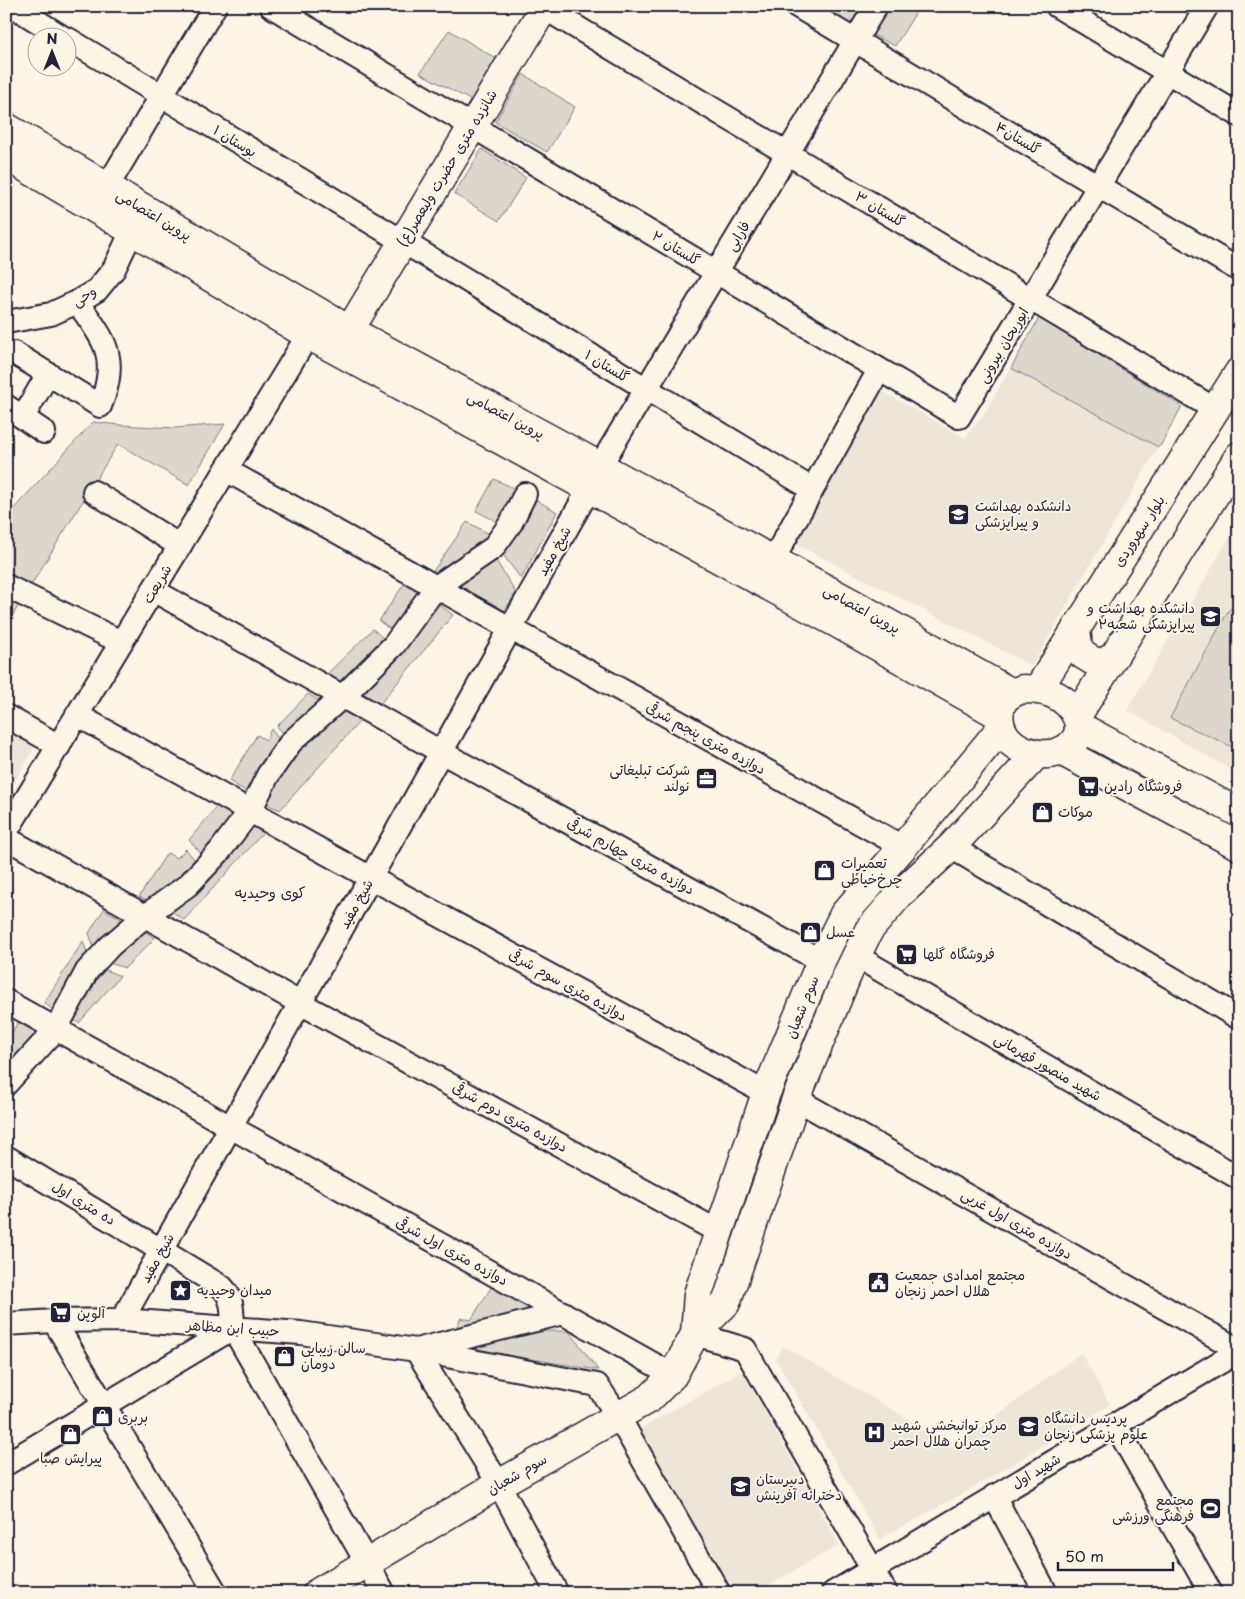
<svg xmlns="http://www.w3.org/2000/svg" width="1245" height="1599" viewBox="0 0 1245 1599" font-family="'Playpen Sans','Playpen Sans Arabic',sans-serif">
  <rect width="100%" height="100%" fill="#fcf5e5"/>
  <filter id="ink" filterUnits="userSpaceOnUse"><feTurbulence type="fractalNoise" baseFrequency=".02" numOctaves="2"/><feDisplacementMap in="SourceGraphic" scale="10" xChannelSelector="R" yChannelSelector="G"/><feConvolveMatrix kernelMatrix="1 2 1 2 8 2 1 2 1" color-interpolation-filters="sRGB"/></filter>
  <g filter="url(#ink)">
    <g fill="#ece5d8">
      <path d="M1011,368L1158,447L1032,666L784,538L871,385L965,438L985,412Z"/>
      <path d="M1239,522V774L1127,710Z"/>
      <path d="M6,729L34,748L6,797Z"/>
      <path d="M783,1346L908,1419L953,1448L1081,1353L1110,1405L976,1486L880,1539L776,1359Z"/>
      <path d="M742,1371L839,1545L755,1593H735L640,1429Z"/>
    </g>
    <g fill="#dcd6cc" stroke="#7f7c84">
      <path d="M837,6H861L850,25L833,14Z"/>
      <path d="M883,6H920L895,46L867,32Z"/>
      <path d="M449,30L500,61L474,102L420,73Z"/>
      <path d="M523,74L575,107L547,152L495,122Z"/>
      <path d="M482,149L526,178L499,221L454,194Z"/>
      <path d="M1039,318L1182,406L1161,445L1158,447L1011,368Z"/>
      <path d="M93,422L120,425L175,428L225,424L189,485L118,444L6,626V520L8,515Z"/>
      <path d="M494,479L518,490L502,524L476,511Z"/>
      <path d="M531,497L557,512L521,579L499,549Z"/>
      <path d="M467,522L495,537L443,578L431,574Z"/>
      <path d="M492,554L516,593L503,613L457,588L455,585Z"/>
      <path d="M404,584L420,594L395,633L379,621Z"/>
      <path d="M433,600L453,615L380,704L359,690Z"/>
      <path d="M1233,606L1239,609V750L1170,718L1227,613Z"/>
      <path d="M373,629L387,642L348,685L327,674Z"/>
      <path d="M308,694L326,705L286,738L277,726Z"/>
      <path d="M339,709L360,721L280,810L262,802L286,763Z"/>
      <path d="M271,729L283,745L252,795L229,781L257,735L266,740Z"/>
      <path d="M218,805L236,820L205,858L189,840Z"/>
      <path d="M249,825L264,832L184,920L170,910Z"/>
      <path d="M186,849L200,867L153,903L139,897L167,853L177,858Z"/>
      <path d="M104,909L128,923L96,955L89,933Z"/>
      <path d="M140,928L155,938L125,968L103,961Z"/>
      <path d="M83,941L90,961L59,1014L44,1003Z"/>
      <path d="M98,967L120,976L79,1023L69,1017Z"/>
      <path d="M18,1022L42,1036L13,1070L6,1067V1043Z"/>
      <path d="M492,1286L539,1311L452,1336L461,1318L471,1320Z"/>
      <path d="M546,1331H569L598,1370L463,1348Z"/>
    </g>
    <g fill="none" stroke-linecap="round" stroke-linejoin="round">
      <defs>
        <g id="minor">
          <path d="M13,6L64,38"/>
          <path d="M271,6L959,417L1207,6"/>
          <path d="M541,6L1216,410"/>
          <path d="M797,6L1239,270"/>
          <path d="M1057,6L1239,115"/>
          <path d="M68,39L812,489"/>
          <path d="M107,187L215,6"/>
          <path d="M6,322L51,314L77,302L97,290L114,269L132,231"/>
          <path d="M14,353L100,406C107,389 112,367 106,349C101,333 86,315 77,302"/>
          <path d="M6,406L44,432"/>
          <path d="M23,417L48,374"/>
          <path d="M600,466L876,6"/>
          <path d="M226,470L903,847"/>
          <path d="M94,492L180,546"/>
          <path d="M773,560L879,370"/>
          <path d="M6,586L121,642"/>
          <path d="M153,590L441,752L821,961"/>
          <path d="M77,715L371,878L766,1093"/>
          <path d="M6,716L59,746"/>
          <path d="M6,832L308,335"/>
          <path d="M6,838L300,1003L719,1232"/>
          <path d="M951,847L1239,1018"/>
          <path d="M856,956L1239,1178"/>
          <path d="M6,1001L673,1375"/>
          <path d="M6,1084L56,1029L87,971L110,946L145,916L188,885L219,852L250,811L268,775L291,742L343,696L394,645L436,587L493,548L511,523L525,494"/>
          <path d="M796,1099L1239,1350"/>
          <path d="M6,1157L222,1287C234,1299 232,1312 233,1328L384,1593"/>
          <path d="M122,1320L589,489"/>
          <path d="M54,1321L216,1593"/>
          <path d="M6,1324L54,1321L122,1320L301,1333L416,1350L597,1385L618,1416L719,1593"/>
          <path d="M695,1334L745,1349L886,1593"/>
          <path d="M1115,1424L1211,1593"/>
          <path d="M6,1464L233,1328"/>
          <path d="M994,1496L1046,1593"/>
          <path d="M557,1593L499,1484L416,1350L563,1313"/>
          <path d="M833,1593L1239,1351"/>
        </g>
        <g id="major">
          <path d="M6,127L349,330L852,603L1012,693"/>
          <path d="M6,156L308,335L840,625L999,715"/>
          <path d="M340,346L545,6"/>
          <path d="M1076,628L1078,648L1083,655L1093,661L1103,663L1114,656"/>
          <path d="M1023,689C1034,689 1044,690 1053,694C1074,703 1091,731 1068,747C1051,760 1021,754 1008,739C999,729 996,711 1004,700C1009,694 1016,691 1023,689Z"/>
          <path d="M1038,689L1239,372"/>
          <path d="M1077,716L1239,456"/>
          <path d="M1079,726L1239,813"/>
          <path d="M1061,751L1239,846"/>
          <path d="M695,1334L698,1294L766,1093L821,961L844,914L903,847L1001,728"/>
          <path d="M317,1593L499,1484L650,1398L673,1375L695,1334L726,1303L796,1099L848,973L869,930L900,894L951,847L1037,754"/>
        </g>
      </defs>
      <use href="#minor" stroke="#22223b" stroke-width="26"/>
      <use href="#major" stroke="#22223b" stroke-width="31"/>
      <use href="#minor" stroke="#fcf5e5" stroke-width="22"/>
      <use href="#major" stroke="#fcf5e5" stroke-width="28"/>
    </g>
  </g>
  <defs>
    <symbol id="university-square" viewBox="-11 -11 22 22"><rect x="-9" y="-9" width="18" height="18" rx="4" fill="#22223b" stroke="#fcf5e5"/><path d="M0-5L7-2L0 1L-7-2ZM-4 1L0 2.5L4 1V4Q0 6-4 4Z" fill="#fff"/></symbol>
    <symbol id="office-square" viewBox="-11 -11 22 22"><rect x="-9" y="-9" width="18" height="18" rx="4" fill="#22223b" stroke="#fcf5e5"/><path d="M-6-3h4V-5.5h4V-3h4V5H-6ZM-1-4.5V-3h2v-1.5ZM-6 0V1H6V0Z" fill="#fff"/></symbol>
    <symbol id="supermarket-square" viewBox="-11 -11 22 22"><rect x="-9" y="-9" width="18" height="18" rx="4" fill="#22223b" stroke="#fcf5e5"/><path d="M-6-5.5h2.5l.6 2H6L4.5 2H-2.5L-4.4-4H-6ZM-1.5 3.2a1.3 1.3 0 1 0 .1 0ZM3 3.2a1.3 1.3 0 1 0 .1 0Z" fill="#fff"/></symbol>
    <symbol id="shop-square" viewBox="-11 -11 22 22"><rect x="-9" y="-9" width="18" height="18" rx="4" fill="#22223b" stroke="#fcf5e5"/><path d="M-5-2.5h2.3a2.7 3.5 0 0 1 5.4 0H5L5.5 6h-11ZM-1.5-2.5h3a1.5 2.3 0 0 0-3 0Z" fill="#fff"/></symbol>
    <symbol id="civic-square" viewBox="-11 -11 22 22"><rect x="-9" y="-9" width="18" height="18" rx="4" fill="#22223b" stroke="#fcf5e5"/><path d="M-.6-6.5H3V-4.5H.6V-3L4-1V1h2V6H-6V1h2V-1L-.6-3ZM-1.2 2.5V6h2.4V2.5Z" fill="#fff"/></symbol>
    <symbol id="sight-square" viewBox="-11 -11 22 22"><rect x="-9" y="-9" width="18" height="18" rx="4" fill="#22223b" stroke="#fcf5e5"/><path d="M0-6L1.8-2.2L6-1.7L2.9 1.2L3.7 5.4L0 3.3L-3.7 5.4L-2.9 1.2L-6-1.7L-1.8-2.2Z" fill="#fff"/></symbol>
    <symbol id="hospital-square" viewBox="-11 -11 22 22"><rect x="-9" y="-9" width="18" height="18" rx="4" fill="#22223b" stroke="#fcf5e5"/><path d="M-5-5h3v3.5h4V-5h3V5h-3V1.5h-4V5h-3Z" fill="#fff"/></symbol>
    <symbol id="school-square" viewBox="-11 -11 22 22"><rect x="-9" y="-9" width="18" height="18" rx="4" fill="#22223b" stroke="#fcf5e5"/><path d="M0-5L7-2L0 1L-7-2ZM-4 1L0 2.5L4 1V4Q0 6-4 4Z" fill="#fff"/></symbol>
    <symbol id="stadium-square" viewBox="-11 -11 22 22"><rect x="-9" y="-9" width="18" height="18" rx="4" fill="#22223b" stroke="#fcf5e5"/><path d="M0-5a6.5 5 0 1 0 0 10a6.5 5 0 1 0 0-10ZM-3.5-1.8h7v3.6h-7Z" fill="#fff"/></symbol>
  </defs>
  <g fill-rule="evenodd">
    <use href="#university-square" x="946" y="502" width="25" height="25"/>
    <use href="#university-square" x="1198" y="604" width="25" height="25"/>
    <use href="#office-square" x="694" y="766" width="25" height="25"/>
    <use href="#supermarket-square" x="1076" y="774" width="25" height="25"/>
    <use href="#shop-square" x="1030" y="800" width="25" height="25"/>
    <use href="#shop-square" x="812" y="858" width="25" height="25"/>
    <use href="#shop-square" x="798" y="920" width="25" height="25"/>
    <use href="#supermarket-square" x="894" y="942" width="25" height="25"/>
    <use href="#civic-square" x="866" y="1270" width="25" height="25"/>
    <use href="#sight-square" x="168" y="1278" width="25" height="25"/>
    <use href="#supermarket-square" x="48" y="1300" width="25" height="25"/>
    <use href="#shop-square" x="272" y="1344" width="25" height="25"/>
    <use href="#shop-square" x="90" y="1404" width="25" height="25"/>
    <use href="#university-square" x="1016" y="1414" width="25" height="25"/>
    <use href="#hospital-square" x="862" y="1420" width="25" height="25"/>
    <use href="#shop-square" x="58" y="1422" width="25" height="25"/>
    <use href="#school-square" x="728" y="1474" width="25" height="25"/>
    <use href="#stadium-square" x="1198" y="1496" width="25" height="25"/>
  </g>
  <g text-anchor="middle" stroke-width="4" stroke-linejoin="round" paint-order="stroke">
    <g font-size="14" fill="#22223b" stroke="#fcf5e5">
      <text transform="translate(1018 138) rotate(31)" y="5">گلستان۴</text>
      <text transform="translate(235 141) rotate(31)" y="5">بوستان ۱</text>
      <text transform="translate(447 168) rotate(-59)" y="5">شانزده متری حضرت ولیعصر(ع)</text>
      <text transform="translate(880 209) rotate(31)" y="5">گلستان ۳</text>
      <text transform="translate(154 215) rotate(31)" y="5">پروین اعتصامی</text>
      <text transform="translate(738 236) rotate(-59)" y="5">فارابی</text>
      <text transform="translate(676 248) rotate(31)" y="5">گلستان ۲</text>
      <text transform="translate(84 296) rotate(-32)" y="5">وحی</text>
      <text transform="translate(1003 345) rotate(-59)" y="5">ابوریحان بیرونی</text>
      <text transform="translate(607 366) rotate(31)" y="5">گلستان ۱</text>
      <text transform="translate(506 415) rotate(28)" y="5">پروین اعتصامی</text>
      <text transform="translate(1139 531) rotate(-57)" y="5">بلوار سهروردی</text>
      <text transform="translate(554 551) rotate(-61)" y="5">شیخ مفید</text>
      <text transform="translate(157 584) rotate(-59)" y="5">شریعت</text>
      <text transform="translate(862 609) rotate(29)" y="5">پروین اعتصامی</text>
      <text transform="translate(706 738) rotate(29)" y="5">دوازده متری پنجم شرقی</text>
      <text transform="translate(631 856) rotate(29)" y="5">دوازده متری چهارم شرقی</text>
      <text transform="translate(356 904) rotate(-61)" y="5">شیخ مفید</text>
      <text transform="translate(568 985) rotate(29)" y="5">دوازده متری سوم شرقی</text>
      <text transform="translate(802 1007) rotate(-68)" y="5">سوم شعبان</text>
      <text transform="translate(1048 1067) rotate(30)" y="5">شهید منصور قهرمانی</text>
      <text transform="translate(510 1117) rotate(29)" y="5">دوازده متری دوم شرقی</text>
      <text transform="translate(84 1203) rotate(31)" y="5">ده متری اول</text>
      <text transform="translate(1017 1224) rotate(30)" y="5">دوازده متری اول غربی</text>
      <text transform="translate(452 1251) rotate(29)" y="5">دوازده متری اول شرقی</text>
      <text transform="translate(157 1258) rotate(-61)" y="5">شیخ مفید</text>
      <text transform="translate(233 1328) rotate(4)" y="5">حبیب ابن مظاهر</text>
      <text transform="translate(1036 1471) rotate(-31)" y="5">شهید اول</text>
      <text transform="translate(517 1474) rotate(-30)" y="5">سوم شعبان</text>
    </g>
    <g font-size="14" fill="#22223b" stroke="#fcf5e5" text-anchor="start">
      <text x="975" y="511">دانشکده بهداشت<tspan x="975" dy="16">و پیراپزشکی</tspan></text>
      <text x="1195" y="613" text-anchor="end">دانشکده بهداشت و<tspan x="1195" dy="16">پیراپزشکى شعبه۲</tspan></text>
      <text x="690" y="775" text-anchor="end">شرکت تبلیغاتی<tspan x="690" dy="16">نولند</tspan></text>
      <text x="1104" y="791">فروشگاه رادین</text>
      <text x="1058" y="817">موکات</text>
      <text x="841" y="868">تعمیرات<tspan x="841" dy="16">چرخ‌خیاطی</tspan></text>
      <text x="826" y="937">عسل</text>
      <text x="923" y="959">فروشگاه گلها</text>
      <text x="895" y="1280">مجتمع امدادی جمعیت<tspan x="895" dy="16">هلال احمر زنجان</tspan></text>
      <text x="197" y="1295">میدان وحیدیه</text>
      <text x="77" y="1318">آلوپن</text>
      <text x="301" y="1353">سالن زیبایی<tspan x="301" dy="16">دومان</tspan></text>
      <text x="118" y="1422">بربری</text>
      <text x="1044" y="1423">پردیس دانشگاه<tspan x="1044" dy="16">علوم پزشکى زنجان</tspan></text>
      <text x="891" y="1430">مرکز توانبخشی شهید<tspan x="891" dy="16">چمران هلال احمر</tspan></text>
      <text x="71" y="1463" text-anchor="middle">پیرایش صبا</text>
      <text x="756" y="1484">دبیرستان<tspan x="756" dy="16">دخترانه آفرینش</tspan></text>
      <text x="1194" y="1505" text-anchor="end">مجتمع<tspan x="1194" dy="16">فرهنگی ورزشی</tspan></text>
    </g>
    <g font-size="15" fill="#22223b" stroke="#fcf5e5">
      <text x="270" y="898">کوی وحیدیه</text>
    </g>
  </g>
  <rect width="1245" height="1599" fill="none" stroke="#fcf5e5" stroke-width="25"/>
  <rect x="12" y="12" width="1220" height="1574" fill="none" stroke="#22223b" stroke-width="2" filter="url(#ink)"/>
  <g transform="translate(52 52)"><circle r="24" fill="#fcf5e5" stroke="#a5a1a1"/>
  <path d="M0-4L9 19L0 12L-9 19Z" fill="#22223b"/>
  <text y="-8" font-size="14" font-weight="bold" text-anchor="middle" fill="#22223b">N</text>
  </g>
  <path d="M1058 1562v8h115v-8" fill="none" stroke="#22223b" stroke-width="2.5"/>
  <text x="1065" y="1562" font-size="15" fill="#22223b" stroke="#fcf5e5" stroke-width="4" paint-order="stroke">50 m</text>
</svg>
